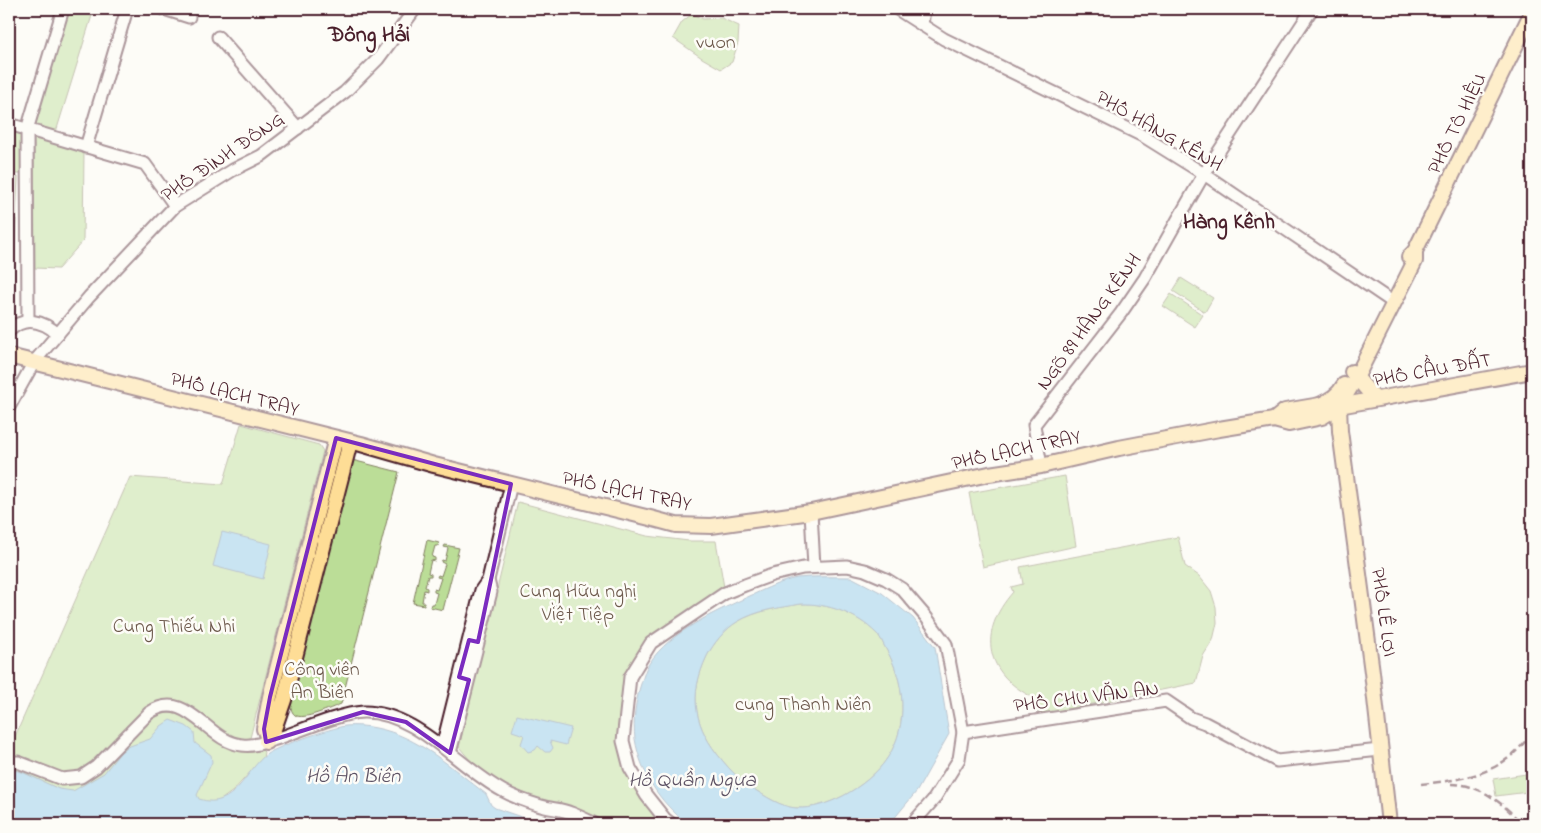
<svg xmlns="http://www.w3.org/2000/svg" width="1541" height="833" viewBox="0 0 1541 833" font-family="'Indie Flower',sans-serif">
  <rect width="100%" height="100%" fill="#fdfcf7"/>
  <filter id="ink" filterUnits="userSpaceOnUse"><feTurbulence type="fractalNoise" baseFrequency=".02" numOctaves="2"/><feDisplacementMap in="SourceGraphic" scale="10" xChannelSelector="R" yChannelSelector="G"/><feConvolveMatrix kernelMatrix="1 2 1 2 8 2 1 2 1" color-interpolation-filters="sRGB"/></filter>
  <g filter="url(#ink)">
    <g fill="#bbdd97" stroke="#827e61">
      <path d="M69,9H94L56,132L34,125Z"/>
      <path d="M692,14L703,19L721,18L739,26L738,43L732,62L721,69L702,58L673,38L682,22Z"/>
      <path d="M9,128L21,132V174H9Z"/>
      <path d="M34,136L84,151L83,241L58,269L35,268Z"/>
      <path d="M9,177H18L12,300H9Z"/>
      <path d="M1181,278L1213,298L1205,312L1173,291Z"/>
      <path d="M1171,294L1203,315L1195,327L1163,306Z"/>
      <path d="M241,424L319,445L323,451L250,738L264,752L263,758L233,791L211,807L108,777L69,794L22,772L14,770L9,761V750L130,477L223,484Z"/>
      <path d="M352,460L399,472L341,704C331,708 303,721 295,715C292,713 291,709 290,705Z"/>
      <path d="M1065,476L1076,546L983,567L969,493Z"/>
      <path d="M518,502L647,536L689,541H716L725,593L649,638L629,677L619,741L624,766L640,792L666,824H604L570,810L542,805L482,774L459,747Z"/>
      <path d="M1178,537L1185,566L1199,576L1211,591L1216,607L1217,623L1213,640L1203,656L1196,683L1039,715L1034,698C985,674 977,633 1013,592L1011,587L1023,584L1020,567Z"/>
      <path d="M427,540L439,543L438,546H435L432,557L435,558V561L431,560L428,573L431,574V576H428L425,587L427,588V591L424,590L422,602H424V605L413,603Z"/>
      <path d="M445,545L459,548L443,610L430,607L431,604H434L437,593L434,592V589L437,590L441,578L437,577L438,575L441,576L445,564L441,562L442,560L445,561L448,548L444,547Z"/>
      <path d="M801,604C828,603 857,614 876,633C881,637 883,644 886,649C905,681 909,725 888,757C878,773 860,787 843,796C829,803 813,809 796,808C781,807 765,796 752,788C740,780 731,771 722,760C694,727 688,696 707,656C713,644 725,629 737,622C758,610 778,608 801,604Z"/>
      <path d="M1526,774L1528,792L1496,796L1493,779Z"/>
    </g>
    <g fill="#89c8ea" stroke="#70849e" fill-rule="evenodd">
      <path d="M222,532L271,544L263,579L213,566Z"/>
      <path d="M851,577L882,593L913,618L935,647L949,734L917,791L892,821L884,824H688C660,803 641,774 635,739C633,721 635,704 640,687C642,681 644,674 646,669C663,636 709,615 741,600C757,593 780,581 797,578C815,576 833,577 851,577ZM801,604C828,603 857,614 876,633C881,637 883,644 886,649C905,681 909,725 888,757C878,773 860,787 843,796C829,803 813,809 796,808C781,807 765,796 752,788C740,780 731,771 722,760C694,727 688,696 707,656C713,644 725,629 737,622C757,610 778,608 801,604Z"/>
      <path d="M517,715L571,728L566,745L550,741L553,748L550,752H545L538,746L535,750L528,752L521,744L524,735L512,731Z"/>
      <path d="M170,720L186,726L194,732L195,743L211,755L212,762L197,795L199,799C235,811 245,770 267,754C278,746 331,728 345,726C355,725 367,726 376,728C418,736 453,769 486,794L491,805L495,808L527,819L538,820L545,818L564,824H9V773L14,770L22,772L59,789L73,791L104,773L120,753L127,747L150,739L161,726Z"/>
    </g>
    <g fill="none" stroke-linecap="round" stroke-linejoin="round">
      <defs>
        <g id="minor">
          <path d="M164,9L189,17"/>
          <path d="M897,9L944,39L1143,136L1204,174L1394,303"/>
          <path d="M922,25L924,9"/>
          <path d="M218,37L298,128"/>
          <path d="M9,124L145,164L175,206"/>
          <path d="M86,147L127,9"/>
          <path d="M28,321L27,130L63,9"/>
          <path d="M9,331C25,315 43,321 58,334"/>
          <path d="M9,407L34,362L89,297L175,206L233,170L261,156L345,92L378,59L415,9"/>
          <path d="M1041,466L1034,425L1121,313L1145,278L1177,221L1204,174L1312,9"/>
          <path d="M811,512L814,567"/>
          <path d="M963,732L1166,701L1191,718L1205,723L1277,761L1380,750"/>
          <path d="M442,747L481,590L488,580L511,484"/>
          <path d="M450,753L491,592L488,580"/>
          <path d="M9,762H18L62,779L81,777L96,767L149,713C187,687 207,742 242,745C255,747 268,741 279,738C302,730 341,713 363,712C416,711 458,767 503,791C514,797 528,802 541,806C551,809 562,809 571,813C579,816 587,820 595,824"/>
          <path d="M672,824L665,819L646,795L630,768L623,741L630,677L651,643L725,593L745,585L772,575L803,568L847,566L865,570L886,579L902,589L926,617L946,644L963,732L959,759L934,799L912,824"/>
        </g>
        <g id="major">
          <path d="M1409,257L1415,251L1532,12"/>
          <path d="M9,356L361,444L434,465L650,518L676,525L711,526L811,512L989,474L1041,466L1119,448L1219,429L1274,420L1289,424L1322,417L1339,406L1356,378L1415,261V251"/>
          <path d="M1352,372L1375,399"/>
          <path d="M1320,405C1330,400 1338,396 1344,385"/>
          <path d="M1339,406L1340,431L1372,672L1389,824"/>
          <path d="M1274,420L1285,411L1320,405L1339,406L1532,371"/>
          <path d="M267,735L264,729L270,697L336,438"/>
          <path d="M266,742L267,735L274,729L284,700L350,442"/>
        </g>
      </defs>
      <use href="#minor" stroke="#4a1f2b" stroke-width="15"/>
      <use href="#major" stroke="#4a1f2b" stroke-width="18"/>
      <use href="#minor" stroke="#fdfcf7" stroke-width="11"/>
      <use href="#major" stroke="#fedd96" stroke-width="14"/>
      <g stroke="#4a1f2b" stroke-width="2.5" stroke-dasharray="8 4" stroke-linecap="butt">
        <path d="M1532,286L1530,299L1532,328"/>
        <path d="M1532,771V774"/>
        <path d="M1421,784C1468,779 1504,774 1532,732"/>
        <path d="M1451,784C1480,784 1503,803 1522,824"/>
      </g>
    </g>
  </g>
  <path d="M0 0H1541V833H0ZM336,438L511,484L478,642L469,640L459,677L469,680L450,753L406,722L363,712L266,742L264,729L270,697Z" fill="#fdfcf7" fill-opacity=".55" fill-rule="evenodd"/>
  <path fill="none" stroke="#7b2cbf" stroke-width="4" stroke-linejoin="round" d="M336,438L511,484L478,642L469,640L459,677L469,680L450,753L406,722L363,712L266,742L264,729L270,697Z"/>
  <g text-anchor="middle" stroke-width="5" stroke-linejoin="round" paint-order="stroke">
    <g font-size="20" fill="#6c584b" stroke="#fdfcf7">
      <text x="716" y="48">vuon</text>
      <text x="578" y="597">Cung Hữu nghị<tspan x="578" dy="23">Việt Tiệp</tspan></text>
      <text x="174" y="632">Cung Thiếu Nhi</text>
      <text x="322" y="675">Công viên<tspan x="322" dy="23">An Biên</tspan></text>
      <text x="803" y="710">cung Thanh Niên</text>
    </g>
    <g font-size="20" fill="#4a1f2b" stroke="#fdfcf7">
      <text transform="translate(1456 123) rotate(-64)" y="7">PHỐ TÔ HIỆU</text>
      <text transform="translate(1160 130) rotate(30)" y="7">PHỐ HÀNG KÊNH</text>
      <text transform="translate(222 156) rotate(-34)" y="7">PHỐ ĐÌNH ĐÔNG</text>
      <text transform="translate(1088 321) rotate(-54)" y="7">NGÕ 89 HÀNG KÊNH</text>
      <text transform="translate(1432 369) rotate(-10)" y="7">PHỐ CẦU ĐẤT</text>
      <text transform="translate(235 393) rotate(14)" y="7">PHỐ LẠCH TRAY</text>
      <text transform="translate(1016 449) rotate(-12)" y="7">PHỐ LẠCH TRAY</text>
      <text transform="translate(627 490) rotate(12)" y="7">PHỐ LẠCH TRAY</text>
      <text transform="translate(1385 612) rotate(82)" y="7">PHỐ LÊ LỢI</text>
      <text transform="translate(1086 696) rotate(-7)" y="7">PHỐ CHU VĂN AN</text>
    </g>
    <g font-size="21" font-style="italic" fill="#5d5264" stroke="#fdfcf7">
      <text x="353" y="782">Hồ An Biên</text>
      <text x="692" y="786">Hồ Quần Ngựa</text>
    </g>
    <g font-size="22" font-weight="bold" fill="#4a1f2b" stroke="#fdfcf7">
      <text x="369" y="41">Đông Hải</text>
      <text x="1229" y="228">Hàng Kênh</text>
    </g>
  </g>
  <rect width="1541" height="833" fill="none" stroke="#fdfcf7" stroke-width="30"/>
  <rect x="15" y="15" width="1511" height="803" fill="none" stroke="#4a1f2b" stroke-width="2" filter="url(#ink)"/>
</svg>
